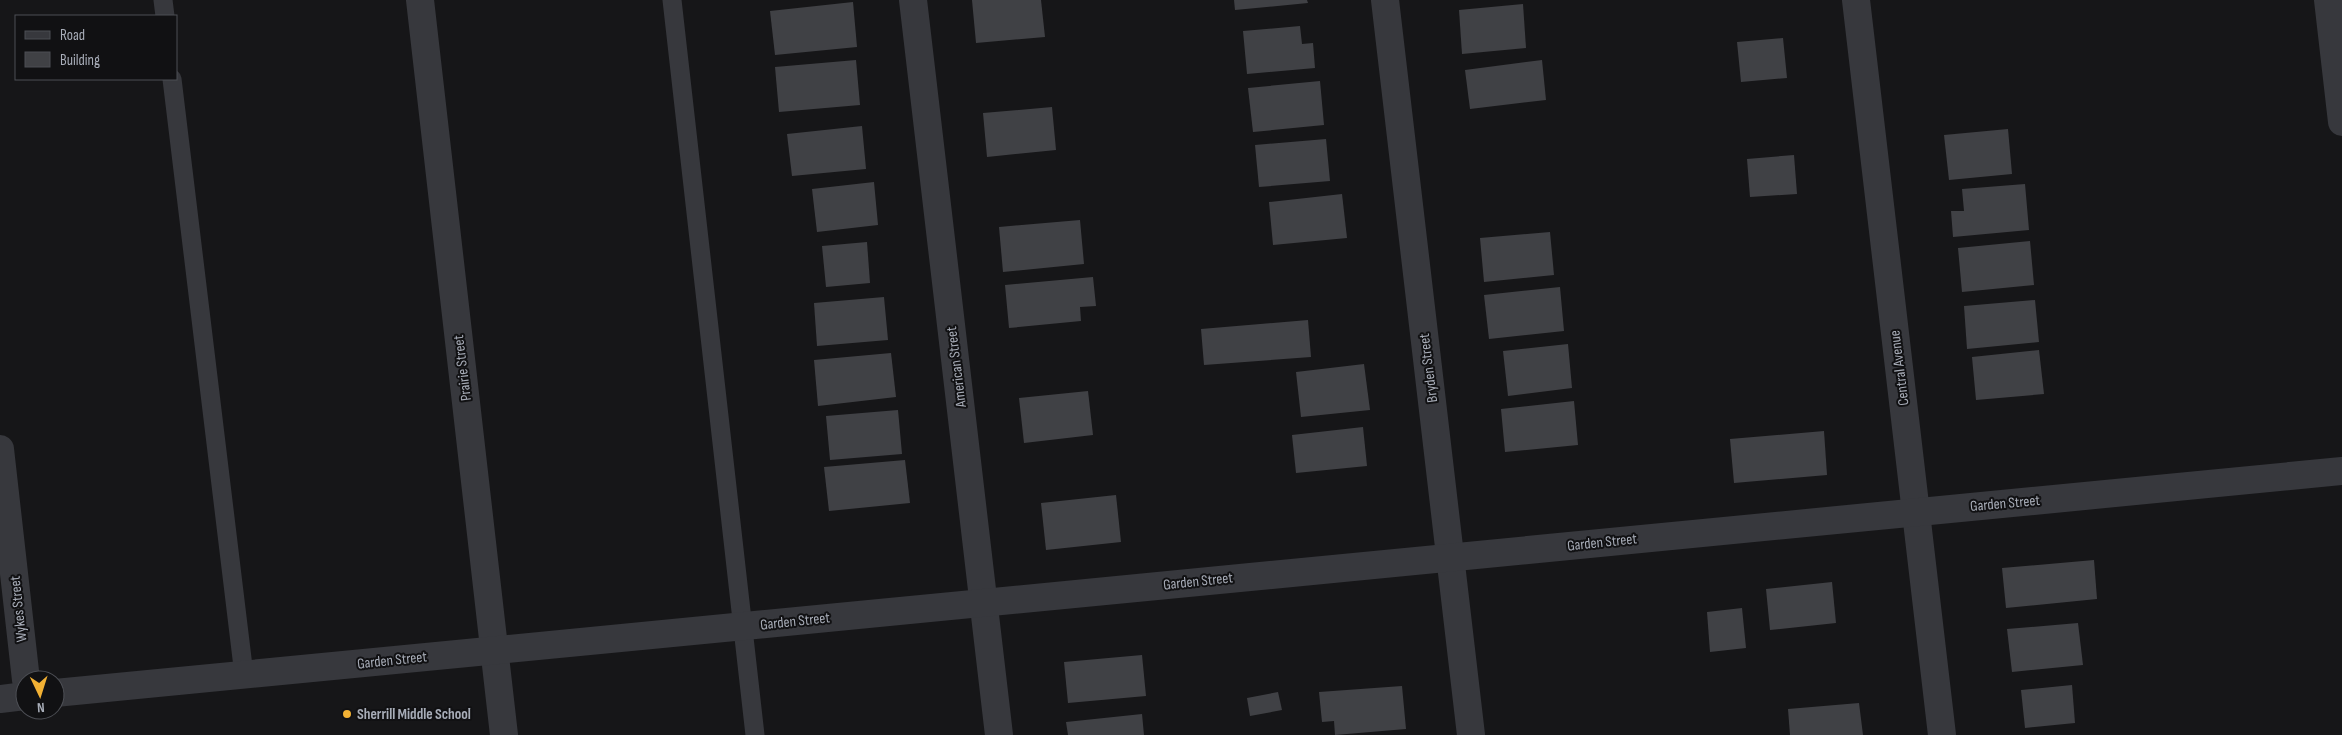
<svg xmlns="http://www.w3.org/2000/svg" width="2342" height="735" viewBox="0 0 2342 735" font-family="'Sofia Sans Condensed',sans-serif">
  <rect width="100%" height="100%" fill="#161618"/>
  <g fill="#404145">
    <path d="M972,0H1041L1045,37L976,43Z"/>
    <path d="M1234,0H1307L1308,3L1235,10Z"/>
    <path d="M853,2L857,47L775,55L770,11Z"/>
    <path d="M1523,4L1526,48L1462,54L1459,10Z"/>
    <path d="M1300,26L1302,44L1313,43L1315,68L1247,74L1243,31Z"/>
    <path d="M1783,38L1787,78L1741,82L1737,42Z"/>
    <path d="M856,60L860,105L779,112L775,67Z"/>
    <path d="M1542,60L1546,100L1470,109L1465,70Z"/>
    <path d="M1320,81L1324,125L1253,132L1248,88Z"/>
    <path d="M1052,107L1056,150L987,157L983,113Z"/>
    <path d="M862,126L866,169L792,176L787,134Z"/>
    <path d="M2008,129L2012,174L1949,180L1944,135Z"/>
    <path d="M1326,139L1330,181L1259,187L1255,145Z"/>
    <path d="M1794,155L1797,194L1750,197L1747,159Z"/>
    <path d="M874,182L878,225L817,232L812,189Z"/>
    <path d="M2025,184L2029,230L1953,237L1951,211H1964L1962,189Z"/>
    <path d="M1342,194L1347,238L1273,245L1269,202Z"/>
    <path d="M1080,220L1084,264L1003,272L999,227Z"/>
    <path d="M1550,232L1554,275L1484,282L1480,238Z"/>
    <path d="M2030,241L2034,285L1962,292L1958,248Z"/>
    <path d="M867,242L870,283L826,287L822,246Z"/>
    <path d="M1093,277L1096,306L1080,307L1081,321L1009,328L1005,285Z"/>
    <path d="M1560,287L1564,331L1489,339L1484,295Z"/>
    <path d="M884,297L888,340L817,346L814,303Z"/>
    <path d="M2035,300L2039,342L1967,349L1964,306Z"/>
    <path d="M1308,320L1311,357L1204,365L1201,329Z"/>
    <path d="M1568,344L1572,388L1508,396L1503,351Z"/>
    <path d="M2039,350L2044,394L1976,400L1972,357Z"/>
    <path d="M891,353L896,397L818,406L814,360Z"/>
    <path d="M1364,364L1370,410L1301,417L1296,372Z"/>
    <path d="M1088,391L1093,435L1024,443L1019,398Z"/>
    <path d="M1574,401L1578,445L1505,452L1501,409Z"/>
    <path d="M898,410L902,454L830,460L826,416Z"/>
    <path d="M1363,427L1367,466L1296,473L1292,435Z"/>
    <path d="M1824,431L1827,475L1734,483L1730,439Z"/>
    <path d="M905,460L910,503L829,511L824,467Z"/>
    <path d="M1116,495L1121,542L1046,550L1041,503Z"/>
    <path d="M2094,560L2097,599L2006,608L2002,568Z"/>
    <path d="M1832,582L1836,623L1770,630L1766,589Z"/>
    <path d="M1742,608L1746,648L1710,652L1707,612Z"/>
    <path d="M2078,623L2083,665L2012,672L2007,629Z"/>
    <path d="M1142,655L1146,696L1068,703L1064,662Z"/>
    <path d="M2072,685L2075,723L2025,728L2021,690Z"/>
    <path d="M1402,686L1406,729L1335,735L1334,721L1322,722L1319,692Z"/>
    <path d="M1278,692L1282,710L1250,716L1247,698Z"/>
    <path d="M1859,703L1863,735H1790L1788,709Z"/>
    <path d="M1142,714L1144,735H1068L1066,722Z"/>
  </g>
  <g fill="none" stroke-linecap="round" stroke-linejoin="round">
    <g stroke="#37383d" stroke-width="19">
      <path d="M163,0L165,16"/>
      <path d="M672,0L755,735"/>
      <path d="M172,79L244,675"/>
    </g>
    <g stroke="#37383d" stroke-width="28">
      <path d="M420,0L504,735"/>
      <path d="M913,0L999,735"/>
      <path d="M1385,0L1471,735"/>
      <path d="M1856,0L1942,735"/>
      <path d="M2328,0L2342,122"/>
      <path d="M0,449L26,680"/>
      <path d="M55,693L2342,471"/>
      <path d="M0,699L25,696"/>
    </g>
  </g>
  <circle fill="#f2b134" stroke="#111113" stroke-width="2" cx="347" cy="714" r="5"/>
  <g text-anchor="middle" stroke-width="4" stroke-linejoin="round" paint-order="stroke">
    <g font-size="15" fill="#a8adb8" stroke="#111113">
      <text transform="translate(956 367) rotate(-97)" y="5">American Street</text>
      <text transform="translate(462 368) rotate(-97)" y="5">Prairie Street</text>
      <text transform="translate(1428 368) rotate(-97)" y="5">Bryden Street</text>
      <text transform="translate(1899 368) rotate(-97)" y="5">Central Avenue</text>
      <text transform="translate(2005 503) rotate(-5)" y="5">Garden Street</text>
      <text transform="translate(1602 542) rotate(-6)" y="5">Garden Street</text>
      <text transform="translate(1198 581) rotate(-6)" y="5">Garden Street</text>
      <text transform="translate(18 609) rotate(-96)" y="5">Wykes Street</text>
      <text transform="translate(795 621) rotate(-6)" y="5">Garden Street</text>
      <text transform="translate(392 660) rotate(-6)" y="5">Garden Street</text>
    </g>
    <g font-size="15" font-weight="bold" fill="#a8adb8" stroke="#111113" text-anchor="start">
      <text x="357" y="719">Sherrill Middle School</text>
    </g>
  </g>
  <rect x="15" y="15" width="162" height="65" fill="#111113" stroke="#4d4f55"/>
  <rect x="25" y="31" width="25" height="8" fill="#37383d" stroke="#4d4f55"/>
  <text x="60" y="40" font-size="15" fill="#a8adb8">Road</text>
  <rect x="25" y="52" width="25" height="15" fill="#404145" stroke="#4d4f55"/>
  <text x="60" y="65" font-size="15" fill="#a8adb8">Building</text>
  <g transform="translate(40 695) rotate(176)"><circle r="24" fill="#111113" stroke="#4d4f55"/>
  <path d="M0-4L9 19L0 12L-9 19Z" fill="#f2b134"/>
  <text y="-8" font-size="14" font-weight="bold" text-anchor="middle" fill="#a8adb8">N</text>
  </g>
</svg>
